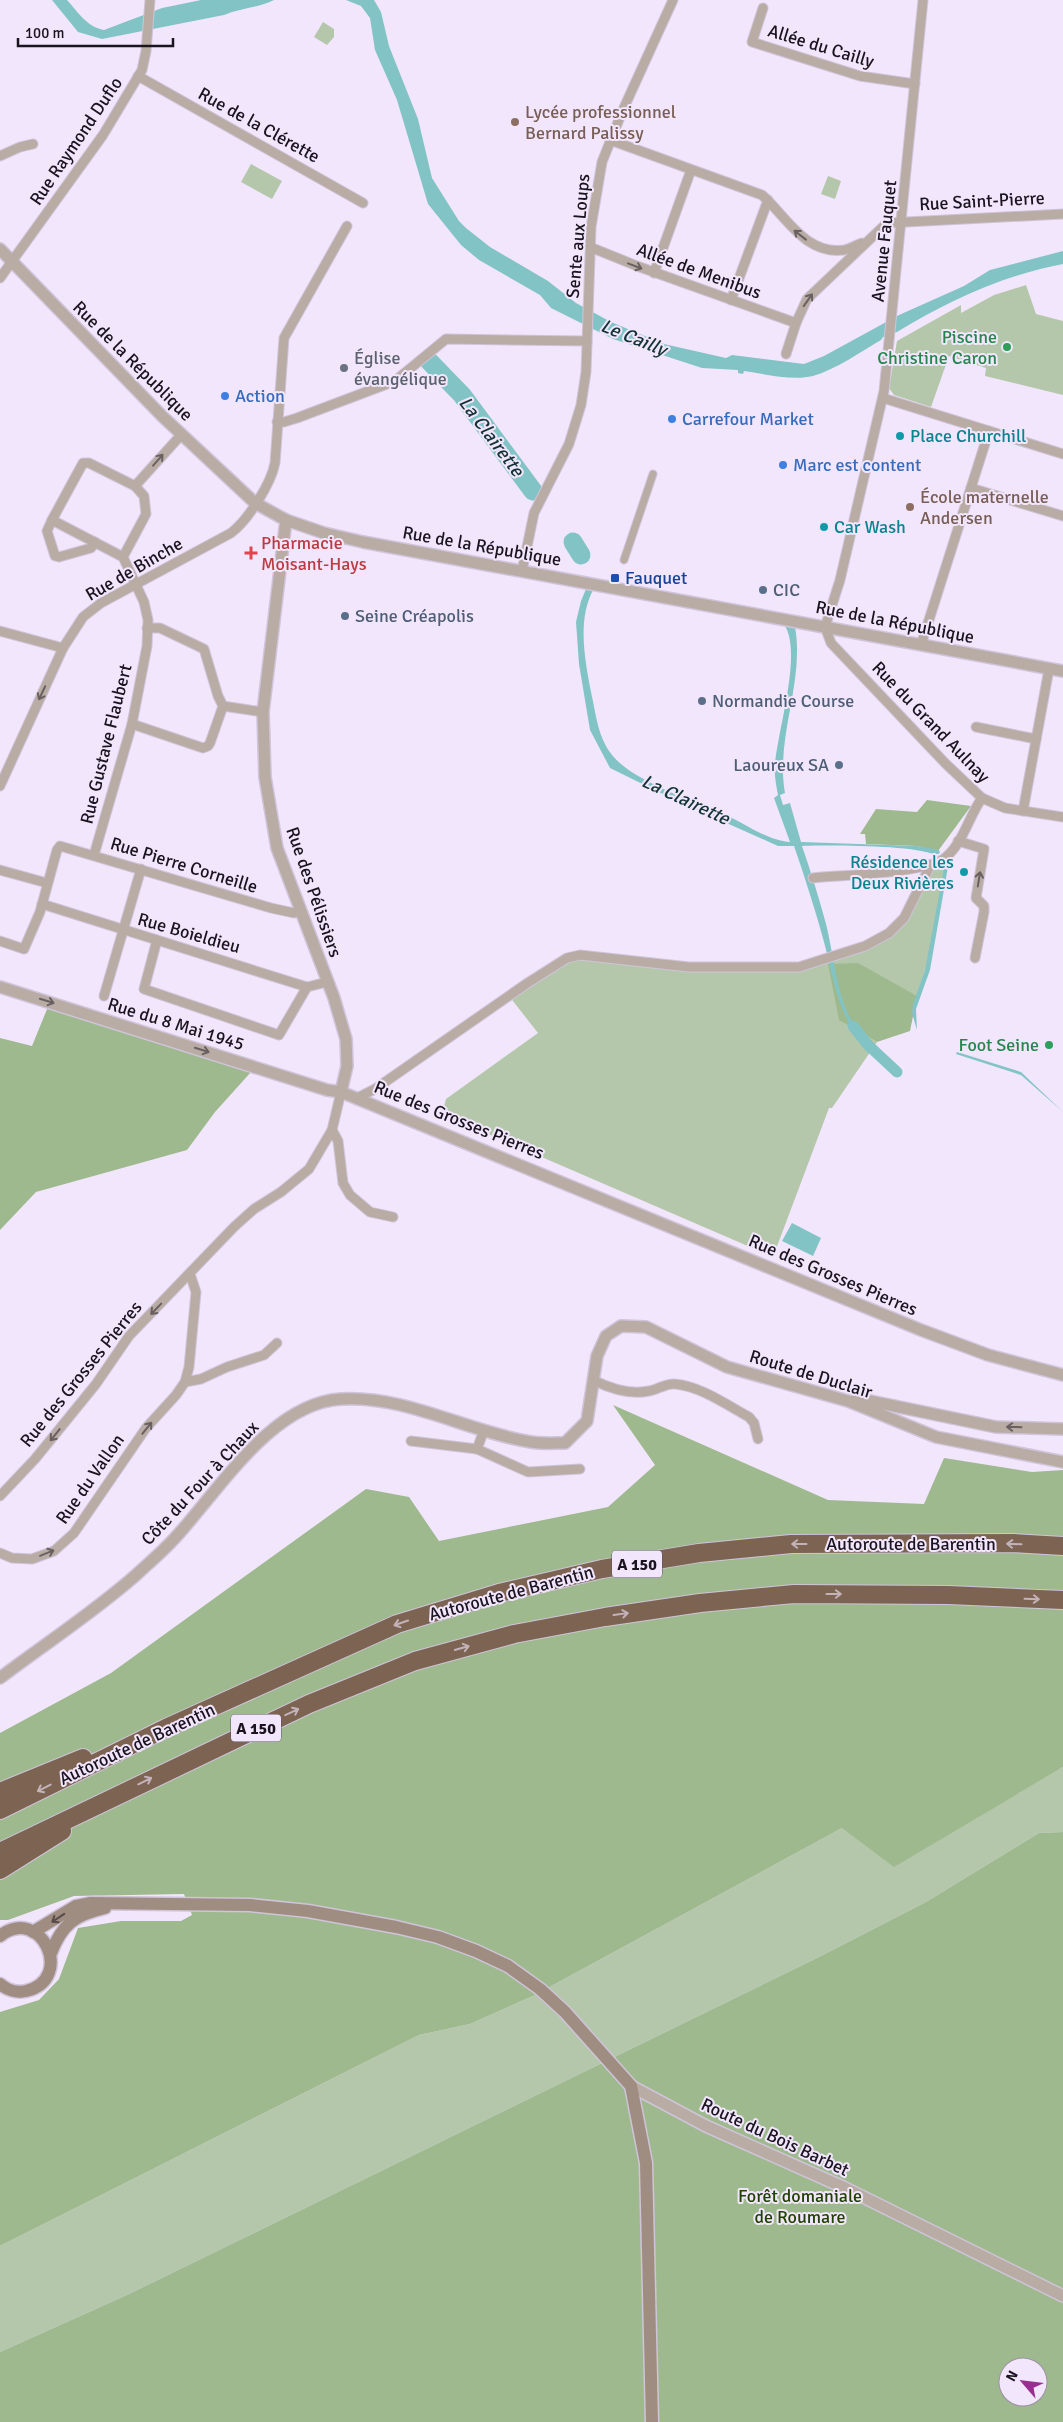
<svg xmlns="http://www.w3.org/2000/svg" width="1063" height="2422" viewBox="0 0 1063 2422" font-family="Signika,sans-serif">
  <rect width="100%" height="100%" fill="#f2e6fd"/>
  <g fill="#b5c7ab">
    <path d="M323,22L334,29V37L327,45L314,37Z"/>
    <path d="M251,164L282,181L272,199L241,182Z"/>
    <path d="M828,176L841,181L835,199L821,194Z"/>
    <path d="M1026,285L1036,314L1063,321V395L985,376L986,368L949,356L931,407L894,395L889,388L897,341L961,305V313L994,295Z"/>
    <path d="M940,861L946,863L932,947L917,996L905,990L840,1020L877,1042L832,1108H829L773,1257L442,1114L446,1099L538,1033L509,996L567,958L689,967H799L865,946L904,918L930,866Z"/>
    <path d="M1063,1767V1832L1039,1833L926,1902L817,1958L127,2295L0,2352V2246L419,2035L470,2024L533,1996L842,1828L1015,1795Z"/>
  </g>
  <g fill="#9eb98e" fill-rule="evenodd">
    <path d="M927,800L971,806L938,851L917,846L866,844L865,834H860L876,809L917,812Z"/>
    <path d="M858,963L917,996L910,1031L877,1042L839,1020L828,964Z"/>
    <path d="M52,997L251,1072L215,1112L187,1150L36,1192L0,1230V1038L32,1046Z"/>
    <path d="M613,1405L828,1500L924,1504L944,1458L1032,1472L1063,1470V1767L894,1867L842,1828L533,1996L470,2024L419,2035L0,2246V2012L39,2000L59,1979L78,1928L121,1921H181L192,1915L184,1894L74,1896L8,1920H0V1733L111,1673L366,1489L409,1497L439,1541L608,1507L655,1465Z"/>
    <path d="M1063,1832V2422H0V2352L127,2295L817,1958L926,1902L1039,1833ZM1008,2367H1038V2397H1008Z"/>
  </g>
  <g fill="#82c4c6">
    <path d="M52,0H67C78,12 87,27 104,30L162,8L201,0H274C258,8 241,8 224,15L102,39L78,32Z"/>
    <path d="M346,0H374L381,12L389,46L418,119L432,178L459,221L466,228L490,247L548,281L576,303L611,322L664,344L726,358L732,355L804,364L824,356L899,315L964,286L990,270L1063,251V264C1004,275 948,301 897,332L883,337L881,340C860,352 837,369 813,376C792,381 766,374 744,371L743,374L738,373V370L702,368L613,339L551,308L540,295L479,260L461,245L428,204L397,100L375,50L370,18L361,6Z"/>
    <path d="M586,589L593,590C577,621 585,660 591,692C597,718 598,745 621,764C644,784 695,802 724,814C744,823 768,841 790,842L774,798L778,795C776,785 774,774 775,764C778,729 802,654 785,626L795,627C805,682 775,737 785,793L780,795L783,805L790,803L801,842L917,846L939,850L940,853L935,855C914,845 829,845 802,846C811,872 819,898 826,924C835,959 837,1010 863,1037L860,1039C837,1011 833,976 824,942C815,909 805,878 794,846H778L675,800L610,768L590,730L579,664L576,622L581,601Z"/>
    <path d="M949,861L930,970L916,1009L917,1030L912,1013L913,1004L925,970L945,863Z"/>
    <path d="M957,1052L1021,1072L1063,1112L1021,1075L956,1054Z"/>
    <path d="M792,1223L821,1238L813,1256L782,1241Z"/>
  </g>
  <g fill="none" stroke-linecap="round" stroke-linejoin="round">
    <path stroke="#82c4c6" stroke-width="11" d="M853,1026L868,1045L897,1072"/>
    <g stroke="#82c4c6" stroke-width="19">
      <path d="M429,361L462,395L533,491"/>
      <path d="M573,542L581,555"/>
    </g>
    <defs>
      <path id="pedestrian" d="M624,560L653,474"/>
      <g id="minor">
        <path d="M923,0L884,391L840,580L825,627L831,643L946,764L982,798L1005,808L1063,817"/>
        <path d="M763,8L752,42L860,76L915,84"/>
        <path d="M138,76L363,203"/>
        <path d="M610,140L762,195C786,216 805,255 844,250C850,249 856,245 862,243"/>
        <path d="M0,156L20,147L33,144"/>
        <path d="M590,247L637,266L796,323L807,299L887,223L1063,214"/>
        <path d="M654,273L691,170"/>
        <path d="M0,278L103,135L142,70L146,51L150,0"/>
        <path d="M731,300L768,200"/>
        <path d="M786,354L796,323"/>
        <path d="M883,398L1063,454"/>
        <path d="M277,422H284L297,418L395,381L446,339L587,341"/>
        <path d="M135,486L181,435"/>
        <path d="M971,488L1063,516"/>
        <path d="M52,520L47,531L55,556L59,557L91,548L95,542"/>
        <path d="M522,571L534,513L569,444L581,405L586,372L591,227L602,162L622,112L673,0"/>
        <path d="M147,628H160L204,649L218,696L223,706L263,712"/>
        <path d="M0,631L63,648"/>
        <path d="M921,645L989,431"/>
        <path d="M132,724L203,748L208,746L210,743L223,706"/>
        <path d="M976,727L1036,739"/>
        <path d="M0,786L63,648L83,617L101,603L231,533C248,520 271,484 275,463L284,338L347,226"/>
        <path d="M1023,811L1049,669"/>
        <path d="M958,841L984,849L976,898L984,906V912L975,958"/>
        <path d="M94,855L132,724L147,646L148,620L144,602L123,557L52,520L83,463H89L135,486L144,496L146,514L123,557"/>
        <path d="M0,870L47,883"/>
        <path d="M813,878C840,875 927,874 946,857C963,843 969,816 982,798"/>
        <path d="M42,904L307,987L327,982"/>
        <path d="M157,940L144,989L279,1035L307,987"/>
        <path d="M0,941L24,949L40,912L57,850L60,846L271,908L294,913L300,910"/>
        <path d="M104,996L141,869"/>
        <path d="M357,1098L375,1089L526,984L567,958L580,955L689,967H799L865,946L889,933L904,918L930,866"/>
        <path d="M332,1130L338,1141L343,1183L350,1195L370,1212L393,1217"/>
        <path d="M593,1380C609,1388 630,1395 649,1391C657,1390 666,1383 675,1384C700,1386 727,1405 749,1417L754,1423L758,1439"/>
        <path d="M185,1382L201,1379L227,1367L264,1355L277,1343"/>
        <path d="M411,1441L477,1449L528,1472L580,1469"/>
        <path d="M477,1449L484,1430"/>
        <path d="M0,1496L35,1459L96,1384L129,1336L234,1227L254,1209L281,1192L309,1169L332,1130L341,1092"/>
        <path d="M0,1553L12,1558L32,1559L54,1551L74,1533L146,1428L176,1395L185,1382L189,1367L196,1292L190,1274"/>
      </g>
      <g id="tertiary">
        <path d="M0,249L162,416L255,503L286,520L324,533L363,542L1063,671"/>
        <path d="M286,520L263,712L265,777L277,848L334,998L346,1039L347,1066L341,1092"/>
        <path d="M0,987L327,1090L341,1092L921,1330L988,1355L1063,1375"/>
        <path d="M853,1401H870L996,1427L1063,1429"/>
        <path d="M0,1678C45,1644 94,1612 136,1575C149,1563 162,1552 174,1539C218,1492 271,1403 341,1399C406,1395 468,1432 531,1442C542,1444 554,1443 565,1443L587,1421L597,1356L606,1336L621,1326L646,1327L727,1367L848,1401L936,1437L1063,1462"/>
        <path d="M631,2086L706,2126L843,2187L1063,2296"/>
      </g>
      <g id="secondary">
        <path d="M33,1932L76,1906L91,1903L250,1905L308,1911L396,1927L438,1937L476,1951L508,1966L540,1989L565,2012L631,2086L646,2163L652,2422"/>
        <path d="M0,1936C41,1904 76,1979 26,1991C17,1993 7,1990 0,1984"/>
        <path d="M51,1953C62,1924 75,1915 105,1908"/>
      </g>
      <g id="motorway">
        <path d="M0,1792L83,1758"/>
        <path d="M0,1810L166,1728L397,1624L499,1593L602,1569L699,1553L791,1544L1013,1543L1063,1546"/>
        <path d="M0,1852L309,1704L415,1661L514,1634L605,1617L700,1603L794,1594L948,1595L1063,1600"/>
        <path d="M0,1870L62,1831"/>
      </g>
    </defs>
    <use href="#pedestrian" stroke="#cfc4d9" stroke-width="9"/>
    <use href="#minor" stroke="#cfc4d9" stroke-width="11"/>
    <use href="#tertiary" stroke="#cfc4d9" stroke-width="14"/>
    <use href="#secondary" stroke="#cfc4d9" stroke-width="15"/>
    <use href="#motorway" stroke="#cfc4d9" stroke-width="20"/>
    <use href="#pedestrian" stroke="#b9aca4" stroke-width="7"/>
    <use href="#minor" stroke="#b9aca4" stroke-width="9"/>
    <use href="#tertiary" stroke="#b9aca4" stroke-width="11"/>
    <use href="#secondary" stroke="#a08d81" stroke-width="12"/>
    <use href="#motorway" stroke="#7d6452" stroke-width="18"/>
  </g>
  <defs><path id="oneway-shaft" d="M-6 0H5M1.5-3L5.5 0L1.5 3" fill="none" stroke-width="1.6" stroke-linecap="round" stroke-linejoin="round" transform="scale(1.25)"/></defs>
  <g stroke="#6a6061">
    <use href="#oneway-shaft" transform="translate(800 235) rotate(-142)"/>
    <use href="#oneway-shaft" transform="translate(635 266) rotate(21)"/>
    <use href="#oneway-shaft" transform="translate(808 300) rotate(-55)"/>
    <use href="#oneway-shaft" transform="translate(158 460) rotate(-49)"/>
    <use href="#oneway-shaft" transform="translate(42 693) rotate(115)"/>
    <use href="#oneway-shaft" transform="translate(979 879) rotate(-81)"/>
    <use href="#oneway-shaft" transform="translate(47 1001) rotate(17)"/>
    <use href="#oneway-shaft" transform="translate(202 1050) rotate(17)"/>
    <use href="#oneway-shaft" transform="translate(156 1309) rotate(134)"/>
    <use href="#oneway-shaft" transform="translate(1014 1427) rotate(-179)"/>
    <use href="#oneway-shaft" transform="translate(147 1428) rotate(-51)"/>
    <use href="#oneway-shaft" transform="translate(55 1435) rotate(129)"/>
    <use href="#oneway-shaft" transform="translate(47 1553) rotate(-22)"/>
  </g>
  <g stroke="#c3b2b9">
    <use href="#oneway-shaft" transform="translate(799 1544) rotate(180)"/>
    <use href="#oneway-shaft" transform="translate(1014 1544) rotate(-178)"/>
    <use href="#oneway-shaft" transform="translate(834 1594)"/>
    <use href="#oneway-shaft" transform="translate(1032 1599) rotate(2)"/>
    <use href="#oneway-shaft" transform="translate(621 1614) rotate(-8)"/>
    <use href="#oneway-shaft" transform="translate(401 1623) rotate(161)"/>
    <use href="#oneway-shaft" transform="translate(462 1648) rotate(-16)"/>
    <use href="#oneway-shaft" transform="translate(292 1712) rotate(-25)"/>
    <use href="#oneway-shaft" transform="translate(145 1781) rotate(-26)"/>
    <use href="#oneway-shaft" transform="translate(44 1788) rotate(153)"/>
  </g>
  <use stroke="#564a4b" href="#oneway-shaft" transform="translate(58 1918) rotate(146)"/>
  <g fill="#8d6e63" stroke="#f2e6fd" stroke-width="2">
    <circle cx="515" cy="122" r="5"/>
    <circle cx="910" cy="507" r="5"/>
  </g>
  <g fill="#2e9e5b" stroke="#f2e6fd" stroke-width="2">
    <circle cx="1007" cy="347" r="5"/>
    <circle cx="1049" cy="1045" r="5"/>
  </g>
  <circle fill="#6b7280" stroke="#f2e6fd" stroke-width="2" cx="344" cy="368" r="5"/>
  <g fill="#3f7fe0" stroke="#f2e6fd" stroke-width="2">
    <circle cx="225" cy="396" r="5"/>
    <circle cx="672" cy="419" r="5"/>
    <circle cx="783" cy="465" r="5"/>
  </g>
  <g fill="#0f9aa8" stroke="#f2e6fd" stroke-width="2">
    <circle cx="900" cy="436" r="5"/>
    <circle cx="824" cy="527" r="5"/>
    <circle cx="964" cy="872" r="5"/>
  </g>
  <path fill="#e0444e" stroke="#f2e6fd" stroke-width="2" d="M248.5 545.5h5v5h5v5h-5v5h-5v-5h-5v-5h5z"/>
  <rect fill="#1a4fb4" stroke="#f2e6fd" stroke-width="2" x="610" y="573" width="10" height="10" rx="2.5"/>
  <g fill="#5c6f8a" stroke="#f2e6fd" stroke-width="2">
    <circle cx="763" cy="590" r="5"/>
    <circle cx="345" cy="616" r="5"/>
    <circle cx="702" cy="701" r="5"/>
    <circle cx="839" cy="765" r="5"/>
  </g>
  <g text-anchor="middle" stroke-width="4" stroke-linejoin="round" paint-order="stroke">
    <g fill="#f2e6fd" stroke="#5b5361" stroke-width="1">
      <rect x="612" y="1550.5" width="50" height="27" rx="4"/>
      <rect x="231" y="1714.5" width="50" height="27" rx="4"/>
    </g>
    <g font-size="16" font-weight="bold" fill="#1a141e">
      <text x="637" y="1570">A 150</text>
      <text x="256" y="1734">A 150</text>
    </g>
    <g font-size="18" fill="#1a141e" stroke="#f2e6fd">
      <text transform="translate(821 46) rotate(17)" y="6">Allée du Cailly</text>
      <text transform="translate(259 125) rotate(29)" y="6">Rue de la Clérette</text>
      <text transform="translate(76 141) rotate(-56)" y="6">Rue Raymond Duflo</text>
      <text transform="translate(982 201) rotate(-3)" y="6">Rue Saint-Pierre</text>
      <text transform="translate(578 236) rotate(-85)" y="6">Sente aux Loups</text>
      <text transform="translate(884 241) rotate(-84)" y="6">Avenue Fauquet</text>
      <text transform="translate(699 271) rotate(20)" y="6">Allée de Menibus</text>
      <text transform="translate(133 361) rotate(45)" y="6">Rue de la République</text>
      <text transform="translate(482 546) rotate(10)" y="6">Rue de la République</text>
      <text transform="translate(134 569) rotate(-30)" y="6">Rue de Binche</text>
      <text transform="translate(895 622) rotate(11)" y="6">Rue de la République</text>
      <text transform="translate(931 722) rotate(46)" y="6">Rue du Grand Aulnay</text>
      <text transform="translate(106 744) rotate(-76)" y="6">Rue Gustave Flaubert</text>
      <text transform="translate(184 865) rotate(17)" y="6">Rue Pierre Corneille</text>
      <text transform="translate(314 892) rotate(71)" y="6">Rue des Pélissiers</text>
      <text transform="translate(189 933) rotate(16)" y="6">Rue Boieldieu</text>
      <text transform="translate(176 1024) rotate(17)" y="6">Rue du 8 Mai 1945</text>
      <text transform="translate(459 1120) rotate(22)" y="6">Rue des Grosses Pierres</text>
      <text transform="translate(833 1275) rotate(23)" y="6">Rue des Grosses Pierres</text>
      <text transform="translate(81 1374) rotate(-51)" y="6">Rue des Grosses Pierres</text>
      <text transform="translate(811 1374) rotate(17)" y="6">Route de Duclair</text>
      <text transform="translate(90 1479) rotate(-55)" y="6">Rue du Vallon</text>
      <text transform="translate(200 1483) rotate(-47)" y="6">Côte du Four à Chaux</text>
      <text x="911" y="1550">Autoroute de Barentin</text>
      <text transform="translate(511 1593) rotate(-15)" y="6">Autoroute de Barentin</text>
      <text transform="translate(137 1744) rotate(-25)" y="6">Autoroute de Barentin</text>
      <text transform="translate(775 2137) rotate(25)" y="6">Route du Bois Barbet</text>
    </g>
    <g font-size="18" fill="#785e54" stroke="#f2e6fd" text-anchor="start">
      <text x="525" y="118">Lycée professionnel<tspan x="525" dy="21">Bernard Palissy</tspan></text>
      <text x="920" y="503">École maternelle<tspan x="920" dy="21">Andersen</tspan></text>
    </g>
    <g font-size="18" fill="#27864d" stroke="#f2e6fd" text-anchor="end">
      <text x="997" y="343">Piscine<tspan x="997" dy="21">Christine Caron</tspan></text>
      <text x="1039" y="1051">Foot Seine</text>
    </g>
    <g font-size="18" fill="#5b616d" stroke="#f2e6fd" text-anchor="start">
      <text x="354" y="364">Église<tspan x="354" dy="21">évangélique</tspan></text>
    </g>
    <g font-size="18" fill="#366cbe" stroke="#f2e6fd" text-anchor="start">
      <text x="235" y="402">Action</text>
      <text x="682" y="425">Carrefour Market</text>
      <text x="793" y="471">Marc est content</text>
    </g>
    <g font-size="18" fill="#0d838f" stroke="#f2e6fd" text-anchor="start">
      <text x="910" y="442">Place Churchill</text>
      <text x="834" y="533">Car Wash</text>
      <text x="954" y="868" text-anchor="end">Résidence les<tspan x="954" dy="21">Deux Rivières</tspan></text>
    </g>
    <g font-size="18" fill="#be3a42" stroke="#f2e6fd" text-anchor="start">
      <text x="261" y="549">Pharmacie<tspan x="261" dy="21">Moisant-Hays</tspan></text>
    </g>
    <g font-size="18" fill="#164399" stroke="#f2e6fd" text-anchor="start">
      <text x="625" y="584">Fauquet</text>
    </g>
    <g font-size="18" fill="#4e5e75" stroke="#f2e6fd" text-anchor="start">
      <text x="773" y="596">CIC</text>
      <text x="355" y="622">Seine Créapolis</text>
      <text x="712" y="707">Normandie Course</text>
      <text x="829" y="771" text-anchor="end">Laoureux SA</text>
    </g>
    <g font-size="18" fill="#204201" stroke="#f2e6fd">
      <text x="800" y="2202">Forêt domaniale<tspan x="800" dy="21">de Roumare</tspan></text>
    </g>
    <g font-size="19" font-style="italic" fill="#133435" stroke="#f2e6fd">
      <text transform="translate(634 337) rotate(22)" y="7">Le Cailly</text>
      <text transform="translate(492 436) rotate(53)" y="7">La Clairette</text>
      <text transform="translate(686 799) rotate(25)" y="7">La Clairette</text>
    </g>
  </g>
  <g transform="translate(1023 2382) rotate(298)"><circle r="24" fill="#f2e6fd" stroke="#9c92a4"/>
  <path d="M0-4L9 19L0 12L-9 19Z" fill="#982e90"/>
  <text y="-8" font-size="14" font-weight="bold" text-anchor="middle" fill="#1a141e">N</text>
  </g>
  <path d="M18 38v8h155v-8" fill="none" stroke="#1a141e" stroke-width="2.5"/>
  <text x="25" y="38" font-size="15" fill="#1a141e" stroke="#f2e6fd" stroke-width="4" paint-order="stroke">100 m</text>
</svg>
